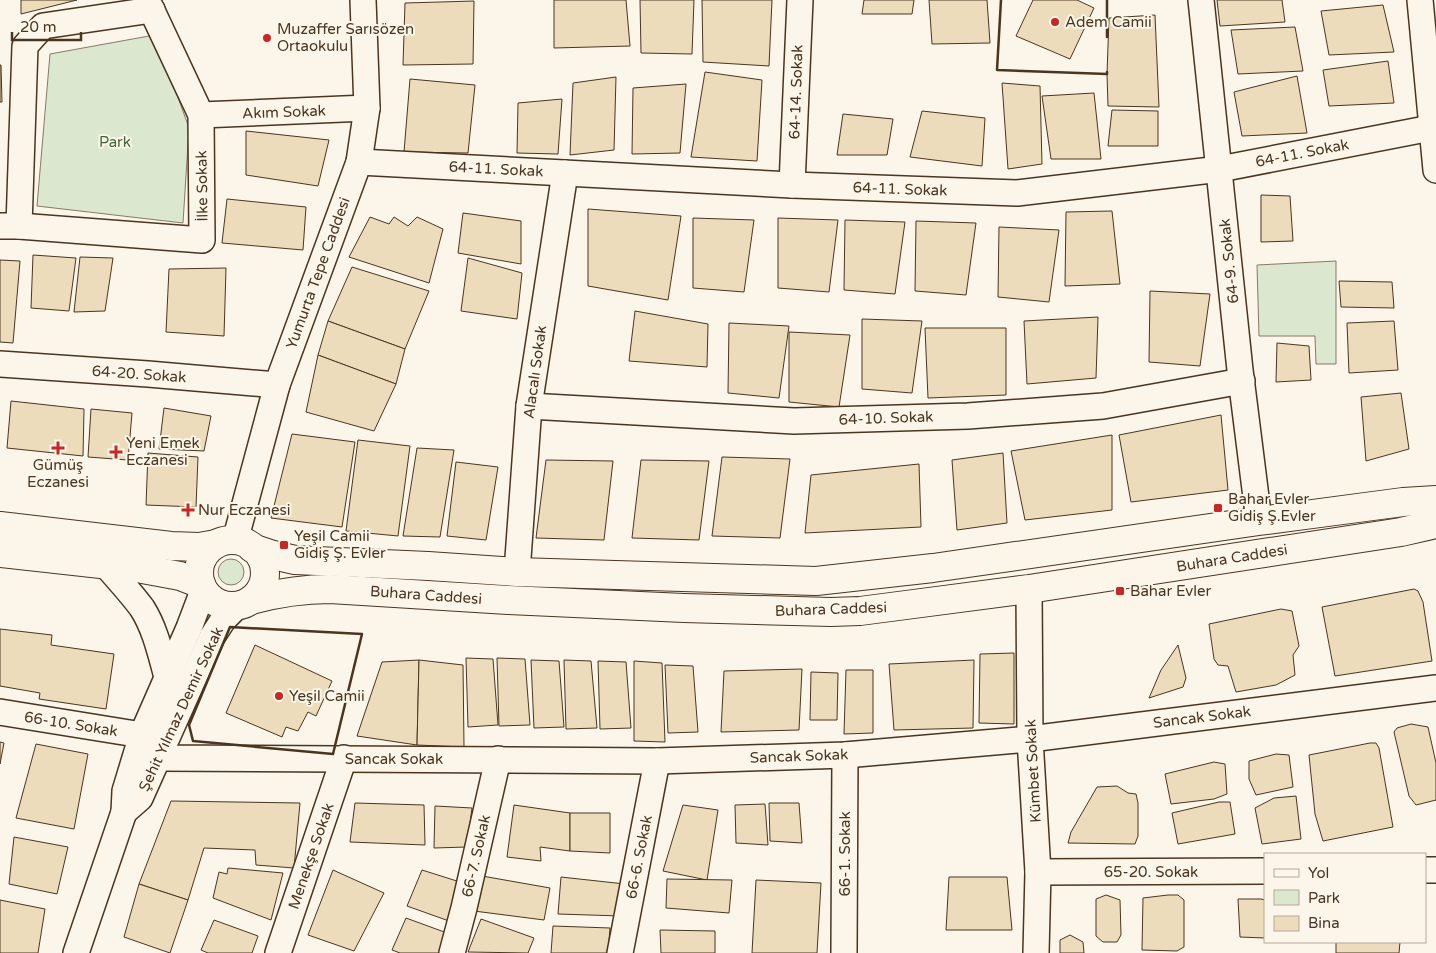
<svg xmlns="http://www.w3.org/2000/svg" width="1436" height="953" viewBox="0 0 1436 953" font-family="'Varela Round',sans-serif">
  <rect width="100%" height="100%" fill="#fbf6e9"/>
  <g fill="#dce7d0" stroke="#887966">
    <path d="M149,36L165,61L189,128L183,223L37,206L50,54Z"/>
    <path d="M1336,261V364H1316L1315,336H1259L1257,265Z"/>
    <circle cx="231" cy="572" r="13"/>
  </g>
  <g fill="#ecdcbc" stroke="#4a3520">
    <path d="M21,0H77L21,14Z"/>
    <path d="M554,0H626L630,46L554,48Z"/>
    <path d="M640,0H694L692,54L641,53Z"/>
    <path d="M702,0H772L769,66L703,62Z"/>
    <path d="M864,0H914L912,14H862Z"/>
    <path d="M929,0H987L990,43L932,44Z"/>
    <path d="M1033,0H1077L1094,8L1070,59L1016,36Z"/>
    <path d="M1217,0H1282L1285,22L1220,26Z"/>
    <path d="M474,1L473,64L403,65L405,3Z"/>
    <path d="M1383,5L1394,52L1329,55L1321,11Z"/>
    <path d="M1155,15L1159,107L1108,106L1107,74L1109,18Z"/>
    <path d="M1295,27L1303,71L1238,74L1231,30Z"/>
    <path d="M1388,61L1394,103L1329,106L1323,70Z"/>
    <path d="M0,65H1L2,102H0Z"/>
    <path d="M705,72L762,80L757,161L691,157Z"/>
    <path d="M1297,76L1307,133L1242,136L1234,92Z"/>
    <path d="M616,77L614,150L570,155L573,83Z"/>
    <path d="M410,79L475,85L468,153L404,152Z"/>
    <path d="M1002,83L1040,86L1042,164L1008,169Z"/>
    <path d="M686,84L680,153L632,154L633,88Z"/>
    <path d="M1094,93L1101,159H1051L1042,96Z"/>
    <path d="M562,99L558,154L517,153L518,103Z"/>
    <path d="M1112,110L1158,111V146H1108Z"/>
    <path d="M922,111L985,118L982,166L910,157Z"/>
    <path d="M843,114L893,119L887,155H837Z"/>
    <path d="M246,131L329,140L318,186L246,175Z"/>
    <path d="M1261,195L1290,196L1293,241L1261,242Z"/>
    <path d="M227,199L306,207L303,250L222,243Z"/>
    <path d="M588,209L681,216L668,300L588,286Z"/>
    <path d="M1112,211L1120,284L1065,286L1066,212Z"/>
    <path d="M463,213L521,221V264L458,253Z"/>
    <path d="M370,217L389,224L394,217L408,226L417,217L443,229L429,283L349,257Z"/>
    <path d="M693,218L754,220L744,292L693,288Z"/>
    <path d="M778,218L838,220L829,292L778,288Z"/>
    <path d="M845,220L905,222L895,294L844,290Z"/>
    <path d="M916,221L976,223L966,295L915,291Z"/>
    <path d="M999,227L1059,230L1049,302L998,297Z"/>
    <path d="M33,255L76,258L69,311L31,308Z"/>
    <path d="M80,257L113,258L105,311L74,312Z"/>
    <path d="M468,258L522,273L517,319L461,311Z"/>
    <path d="M0,260L20,261L13,343L0,342Z"/>
    <path d="M352,267L429,291L405,349L328,321Z"/>
    <path d="M226,268L224,336L166,332L169,269Z"/>
    <path d="M1339,281L1392,282L1394,308L1341,307Z"/>
    <path d="M1150,291L1210,294L1200,366L1149,362Z"/>
    <path d="M635,311L708,324L707,367L629,361Z"/>
    <path d="M1098,317L1096,378L1027,384L1024,321Z"/>
    <path d="M862,319L922,321L912,393L862,389Z"/>
    <path d="M328,321L405,349L396,384L318,355Z"/>
    <path d="M1394,321L1398,370L1349,373L1347,323Z"/>
    <path d="M729,323L789,326L779,398L728,393Z"/>
    <path d="M925,328H1006V395L928,398Z"/>
    <path d="M789,332L850,335L839,407L789,402Z"/>
    <path d="M1277,343L1309,346L1311,380L1276,382Z"/>
    <path d="M318,355L396,384L374,431L306,412Z"/>
    <path d="M1401,393L1409,449L1366,461L1361,397Z"/>
    <path d="M11,401L84,409L83,456L7,448Z"/>
    <path d="M164,408L211,416L204,451L159,449Z"/>
    <path d="M91,409L132,413L128,460L88,457Z"/>
    <path d="M1221,415L1228,490L1131,502L1119,435Z"/>
    <path d="M292,434L355,442L342,527L271,518Z"/>
    <path d="M1112,435V510L1025,520L1011,451Z"/>
    <path d="M358,440L410,446L398,536L346,531Z"/>
    <path d="M417,448L454,450L440,537L403,536Z"/>
    <path d="M148,453L198,457L196,507L146,505Z"/>
    <path d="M1003,453L1007,523L957,530L952,460Z"/>
    <path d="M722,457L790,459L780,538L712,536Z"/>
    <path d="M546,460L613,461L604,540L536,538Z"/>
    <path d="M641,460L709,461L699,540L632,538Z"/>
    <path d="M456,462L498,467L486,540L447,536Z"/>
    <path d="M919,464L921,527L805,533L811,475Z"/>
    <path d="M1414,589L1418,591L1423,602L1432,661L1335,676L1322,607Z"/>
    <path d="M1281,609L1292,611L1299,646L1293,655L1295,675L1276,685L1236,692L1228,666L1218,665L1214,659L1209,624Z"/>
    <path d="M0,629L52,635L51,645L114,654L106,709L39,699L40,693L0,686Z"/>
    <path d="M255,645L332,681L316,716L308,712L298,731L286,727L282,737L226,713Z"/>
    <path d="M1178,645L1186,678L1183,687L1149,698L1161,670Z"/>
    <path d="M1014,653V724L979,723L980,654Z"/>
    <path d="M466,658L493,659L498,725L468,727Z"/>
    <path d="M497,658L525,659L530,725L499,726Z"/>
    <path d="M419,660L417,745L357,736L382,662Z"/>
    <path d="M419,660L463,665L464,747L417,745Z"/>
    <path d="M531,660L559,661L564,727L534,728Z"/>
    <path d="M564,660L591,661L597,728L566,729Z"/>
    <path d="M974,660L973,728L894,730L889,664Z"/>
    <path d="M598,661L626,662L631,728L600,729Z"/>
    <path d="M634,661L662,663L665,742L634,741Z"/>
    <path d="M665,665L693,666L698,732L668,733Z"/>
    <path d="M802,669L799,730L721,732L724,671Z"/>
    <path d="M846,670H873V733L844,734Z"/>
    <path d="M811,672L838,673L837,720H810Z"/>
    <path d="M1411,724L1428,727L1436,763V800L1416,805L1409,796L1394,732L1397,728Z"/>
    <path d="M0,742L4,743L0,764Z"/>
    <path d="M1370,743H1376L1379,748L1393,827L1323,841L1315,814L1309,755Z"/>
    <path d="M36,744L88,754L74,829L16,818Z"/>
    <path d="M1276,754L1289,755L1293,787L1256,795L1249,779V761Z"/>
    <path d="M1214,762L1225,764L1227,794L1214,799L1171,804L1165,774Z"/>
    <path d="M1117,786L1128,793L1136,794L1138,803V836L1135,844L1068,843L1071,832L1097,787Z"/>
    <path d="M1296,796L1301,839L1262,844L1255,808L1274,798Z"/>
    <path d="M171,801L300,803L294,868L256,865L255,850L204,848L188,900L139,884Z"/>
    <path d="M1219,802H1230L1235,834L1178,844L1172,813Z"/>
    <path d="M355,803L424,805L425,845L350,842Z"/>
    <path d="M769,803H799L802,843L770,841Z"/>
    <path d="M765,804L768,845L736,843L735,805Z"/>
    <path d="M514,805L570,813V851L540,847L541,861L507,857Z"/>
    <path d="M683,805L718,810L707,880L663,871Z"/>
    <path d="M435,806L472,808L467,847L434,848Z"/>
    <path d="M570,813H610V853L570,851Z"/>
    <path d="M14,837L68,847L57,894L9,884Z"/>
    <path d="M228,868L283,873L271,920L213,898L219,872L227,874Z"/>
    <path d="M333,870L384,893L354,951L308,935Z"/>
    <path d="M422,870L460,882L449,921L407,906Z"/>
    <path d="M482,876L550,888L544,920L474,911Z"/>
    <path d="M561,877L625,884L621,916L558,914Z"/>
    <path d="M949,877H1007L1012,930H946Z"/>
    <path d="M667,879L732,880L729,913L666,908Z"/>
    <path d="M756,880L821,883L817,953H752Z"/>
    <path d="M139,884L188,900L170,953L124,937Z"/>
    <path d="M1106,895L1120,900L1121,935L1117,942H1103L1096,936V899Z"/>
    <path d="M1168,895H1178L1184,900V947L1177,951L1142,950L1143,898Z"/>
    <path d="M1238,899H1261L1265,900V938L1240,937Z"/>
    <path d="M0,900L45,909L38,953H0Z"/>
    <path d="M406,918L447,933L441,953H400L392,950Z"/>
    <path d="M481,919L534,938L528,953L468,952Z"/>
    <path d="M214,920L258,936L252,953H208L201,950Z"/>
    <path d="M553,926L610,928L608,953H551Z"/>
    <path d="M660,930L715,931V953H661Z"/>
    <path d="M1070,935L1083,942L1084,953H1060V940Z"/>
    <path d="M1336,942H1400L1399,953H1336Z"/>
  </g>
  <g fill="none" stroke-linecap="round" stroke-linejoin="round">
    <defs>
      <g id="minor">
        <path d="M1201,0L1240,370L1259,521"/>
        <path d="M1420,0L1436,170"/>
        <path d="M201,115L367,108"/>
        <path d="M359,162L792,185L1017,193L1220,169L1436,127"/>
        <path d="M792,185L800,0"/>
        <path d="M0,226H19L202,240L201,115L147,0"/>
        <path d="M19,226L25,46L43,26L152,10"/>
        <path d="M0,364L148,374L277,385"/>
        <path d="M529,406L794,421L968,416L1103,406L1242,381"/>
        <path d="M235,541L277,385L359,162L367,108L363,0"/>
        <path d="M105,564C117,578 131,593 142,608C155,628 161,655 167,677"/>
        <path d="M517,572L529,406L565,173"/>
        <path d="M1029,589L1030,739L1038,872L1036,953"/>
        <path d="M0,712L142,735"/>
        <path d="M137,754L157,758L657,761L845,755L1030,739L1436,688"/>
        <path d="M124,812L140,798L212,637L223,620L238,605"/>
        <path d="M1425,870H1436"/>
        <path d="M1038,872L1265,871"/>
        <path d="M76,953L124,812L125,791L142,735L189,628L200,599L202,587"/>
        <path d="M278,953L344,758"/>
        <path d="M452,953L464,908L498,759"/>
        <path d="M620,953L657,761"/>
        <path d="M844,953L845,755"/>
      </g>
      <g id="major">
        <path d="M0,526L171,546L199,547L216,544"/>
        <circle cx="232" cy="573" r="33"/>
        <path d="M252,548L273,555L295,560L428,566L517,572L816,581L933,568L1259,521L1403,502L1436,500"/>
        <path d="M0,553L137,568L180,576L201,584"/>
        <path d="M251,600C277,593 302,589 330,589L508,600L684,608L831,612L860,611L1029,589L1401,532L1436,524"/>
      </g>
    </defs>
    <use href="#minor" stroke="#4a3520" stroke-width="28"/>
    <use href="#major" stroke="#4a3520" stroke-width="30"/>
    <use href="#minor" stroke="#fbf6e9" stroke-width="25"/>
    <use href="#major" stroke="#fbf6e9" stroke-width="28"/>
    <g stroke="#4a3520" stroke-width="2.5">
      <path d="M1001,0L997,70L1107,74V72"/>
      <path d="M1107,0V37"/>
      <path d="M230,627L362,634L333,754L193,741L189,725Z"/>
    </g>
  </g>
  <g fill="#c62828" stroke="#fbf6e9" stroke-width="2">
    <circle cx="1055" cy="22" r="5"/>
    <circle cx="267" cy="38" r="5"/>
    <path d="M55.5 440.5h5v5h5v5h-5v5h-5v-5h-5v-5h5z"/>
    <path d="M113.5 444.5h5v5h5v5h-5v5h-5v-5h-5v-5h5z"/>
    <rect x="1213" y="503" width="10" height="10" rx="2.5"/>
    <path d="M185.5 502.5h5v5h5v5h-5v5h-5v-5h-5v-5h5z"/>
    <rect x="279" y="540" width="10" height="10" rx="2.5"/>
    <rect x="1115" y="586" width="10" height="10" rx="2.5"/>
    <circle cx="279" cy="696" r="5"/>
  </g>
  <g text-anchor="middle" stroke-width="4" stroke-linejoin="round" paint-order="stroke">
    <g font-size="15" fill="#4a3520" stroke="#fbf6e9" text-anchor="start">
      <text x="1065" y="27">Adem Camii</text>
      <text x="277" y="34">Muzaffer Sarısözen<tspan x="277" dy="17">Ortaokulu</tspan></text>
      <text x="126" y="448">Yeni Emek<tspan x="126" dy="17">Eczanesi</tspan></text>
      <text x="58" y="470" text-anchor="middle">Gümüş<tspan x="58" dy="17">Eczanesi</tspan></text>
      <text x="1228" y="504">Bahar Evler<tspan x="1228" dy="17">Gidiş Ş.Evler</tspan></text>
      <text x="198" y="515">Nur Eczanesi</text>
      <text x="294" y="541">Yeşil Camii<tspan x="294" dy="17">Gidiş Ş. Evler</tspan></text>
      <text x="1130" y="596">Bahar Evler</text>
      <text x="289" y="701">Yeşil Camii</text>
    </g>
    <g font-size="15" fill="#4a3520" stroke="#fbf6e9">
      <text transform="translate(796 92) rotate(-88)" y="5">64-14. Sokak</text>
      <text transform="translate(284 112) rotate(-2)" y="5">Akım Sokak</text>
      <text transform="translate(1302 153) rotate(-11)" y="5">64-11. Sokak</text>
      <text transform="translate(496 169) rotate(3)" y="5">64-11. Sokak</text>
      <text transform="translate(202 186) rotate(-91)" y="5">İlke Sokak</text>
      <text transform="translate(900 189) rotate(2)" y="5">64-11. Sokak</text>
      <text transform="translate(1229 261) rotate(-96)" y="5">64-9. Sokak</text>
      <text transform="translate(318 273) rotate(-70)" y="5">Yumurta Tepe Caddesi</text>
      <text transform="translate(535 372) rotate(-82)" y="5">Alacalı Sokak</text>
      <text transform="translate(139 374) rotate(4)" y="5">64-20. Sokak</text>
      <text transform="translate(886 418) rotate(-2)" y="5">64-10. Sokak</text>
      <text transform="translate(1232 558) rotate(-9)" y="5">Buhara Caddesi</text>
      <text transform="translate(426 595) rotate(4)" y="5">Buhara Caddesi</text>
      <text transform="translate(831 609) rotate(-2)" y="5">Buhara Caddesi</text>
      <text transform="translate(181 709) rotate(-65)" y="5">Şehit Yılmaz Demir Sokak</text>
      <text transform="translate(1202 717) rotate(-7)" y="5">Sancak Sokak</text>
      <text transform="translate(71 724) rotate(9)" y="5">66-10. Sokak</text>
      <text transform="translate(799 756) rotate(-2)" y="5">Sancak Sokak</text>
      <text x="394" y="764">Sancak Sokak</text>
      <text transform="translate(1033 771) rotate(-93)" y="5">Kümbet Sokak</text>
      <text transform="translate(845 854) rotate(-90)" y="5">66-1. Sokak</text>
      <text transform="translate(311 856) rotate(-71)" y="5">Menekşe Sokak</text>
      <text transform="translate(476 856) rotate(-77)" y="5">66-7. Sokak</text>
      <text transform="translate(639 857) rotate(-79)" y="5">66-6. Sokak</text>
      <text x="1151" y="877">65-20. Sokak</text>
    </g>
    <g font-size="15" fill="#436837" stroke="#fbf6e9">
      <text x="115" y="147">Park</text>
    </g>
  </g>
  <rect x="1264" y="853" width="162" height="90" fill="#fbf6e9" stroke="#b4a999"/>
  <rect x="1274" y="869" width="25" height="8" fill="#fbf6e9" stroke="#b4a999"/>
  <text x="1308" y="878" font-size="15" fill="#4a3520">Yol</text>
  <rect x="1274" y="890" width="25" height="15" fill="#dce7d0" stroke="#b4a999"/>
  <text x="1308" y="903" font-size="15" fill="#4a3520">Park</text>
  <rect x="1274" y="916" width="25" height="15" fill="#ecdcbc" stroke="#b4a999"/>
  <text x="1308" y="928" font-size="15" fill="#4a3520">Bina</text>
  <path d="M12 32v8h69v-8" fill="none" stroke="#4a3520" stroke-width="2.5"/>
  <text x="20" y="32" font-size="15" fill="#4a3520" stroke="#fbf6e9" stroke-width="4" paint-order="stroke">20 m</text>
</svg>
